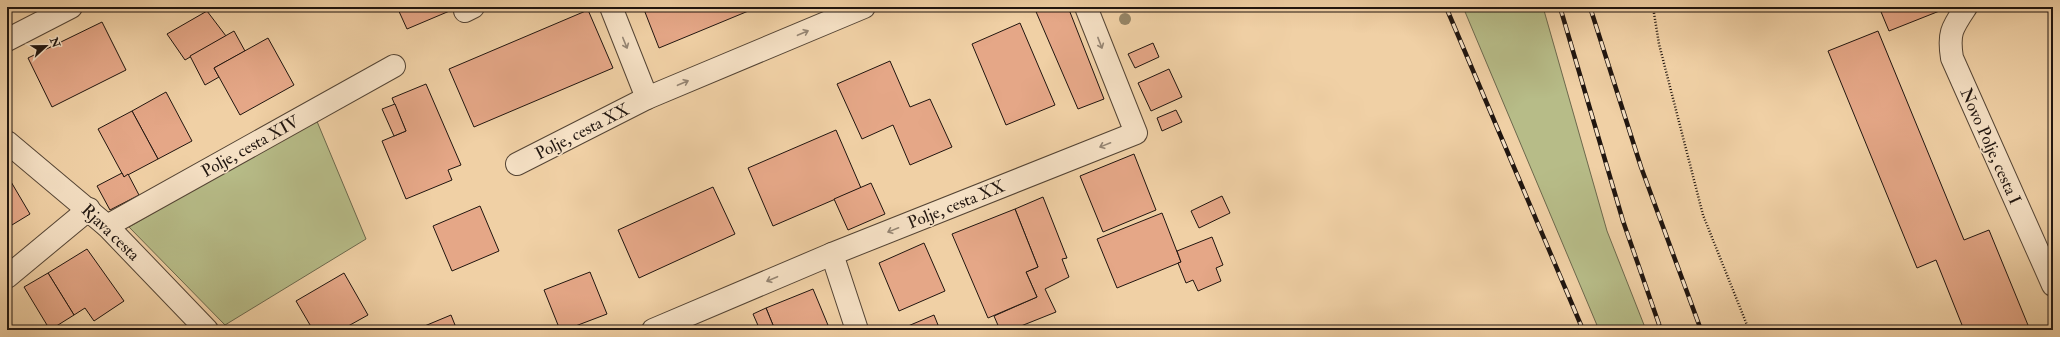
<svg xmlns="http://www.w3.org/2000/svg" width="2060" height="337" viewBox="0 0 2060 337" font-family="'IM FELL Double Pica',serif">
  <rect width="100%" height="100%" fill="#f0d0a5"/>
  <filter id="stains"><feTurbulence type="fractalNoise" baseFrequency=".005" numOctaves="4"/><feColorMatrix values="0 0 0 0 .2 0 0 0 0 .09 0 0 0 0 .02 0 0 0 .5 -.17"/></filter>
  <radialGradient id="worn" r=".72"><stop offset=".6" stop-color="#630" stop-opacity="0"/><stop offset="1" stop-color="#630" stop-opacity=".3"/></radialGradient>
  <g fill="#b7bc88" stroke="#6c684c">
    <path d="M1463,7H1543L1607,231L1646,330H1599Z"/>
    <path d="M316,119L366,239L225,325L129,227Z"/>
  </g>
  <g fill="#e5a787" stroke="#20150f">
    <path d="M397,7H459L407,29Z"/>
    <path d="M643,7H758L659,48Z"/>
    <path d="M1034,7H1068L1104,99L1078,109Z"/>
    <path d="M1879,7H1946L1947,8L1889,31Z"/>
    <path d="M588,10L613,68L474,127L449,69Z"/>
    <path d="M207,11L226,36L185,60L167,34Z"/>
    <path d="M102,22L126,70L52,107L28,58Z"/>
    <path d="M1020,23L1055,105L1006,125L972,44Z"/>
    <path d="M234,31L245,51L214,68L219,77L205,85L190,56Z"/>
    <path d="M1878,31L1964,240L1989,230L2030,330H1964L1936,260L1917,268L1828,51Z"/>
    <path d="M268,38L294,85L240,115L214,68Z"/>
    <path d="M1153,43L1159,57L1135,68L1128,54Z"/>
    <path d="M890,61L910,107L930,99L952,147L910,165L893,125L862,139L837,84Z"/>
    <path d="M1169,69L1182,97L1151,111L1138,83Z"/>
    <path d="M426,84L461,165L448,170L452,180L406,199L382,141L406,131L392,98Z"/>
    <path d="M166,92L192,141L158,159L132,111Z"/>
    <path d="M395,104L406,131L394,136L382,109Z"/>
    <path d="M1176,110L1182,122L1162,131L1157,118Z"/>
    <path d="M132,111L158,159L124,177L98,129Z"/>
    <path d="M836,130L861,188L773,226L748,168Z"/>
    <path d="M1134,154L1156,210L1103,232L1080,176Z"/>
    <path d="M122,173L124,177L128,174L139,195L110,210L97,186Z"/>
    <path d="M7,175L30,214L7,228Z"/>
    <path d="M871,183L885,214L848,230L834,199Z"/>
    <path d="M713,187L735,234L639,278L618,230Z"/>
    <path d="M1222,196L1230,213L1199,228L1191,211Z"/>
    <path d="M1043,197L1067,258L1062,259L1069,277L1045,289L1056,312L1011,330H1000L994,316L1037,297L1026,272L1038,267L1015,209Z"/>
    <path d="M480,206L499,251L452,271L433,226Z"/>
    <path d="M1015,209L1038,267L1026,272L1037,297L988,318L952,234Z"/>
    <path d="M1162,213L1181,262L1117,288L1097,239Z"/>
    <path d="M1212,237L1223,265L1216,268L1221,281L1198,291L1193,280L1186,283L1178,263L1181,262L1177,251Z"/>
    <path d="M924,243L945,291L899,311L879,263Z"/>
    <path d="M87,249L124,301L94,321L85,308L74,315L48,273Z"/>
    <path d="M590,272L607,314L565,330H560L544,290Z"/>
    <path d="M48,273L74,315L50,330L24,287Z"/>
    <path d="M344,273L368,315L341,330H313L296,301Z"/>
    <path d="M813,289L830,330H775L766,308Z"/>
    <path d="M766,308L775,330H760L753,314Z"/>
    <path d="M451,315L457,330H415Z"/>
    <path d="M934,315L940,330H902L901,329Z"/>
  </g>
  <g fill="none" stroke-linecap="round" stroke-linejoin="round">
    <defs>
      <g id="minor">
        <path d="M611,7L647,98"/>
        <path d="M1966,7C1952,28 1948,33 1952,58L2053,285"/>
        <path d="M465,11L473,7"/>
        <path d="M7,40L71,7"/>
        <path d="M7,142L107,226L207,330"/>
        <path d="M517,164L647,98L864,7"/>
        <path d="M107,226L394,66"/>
        <path d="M832,254L857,330"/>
        <path d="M7,277L89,209"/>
        <path d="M653,330L832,254L1136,133L1086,7"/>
      </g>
    </defs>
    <use href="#minor" stroke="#544434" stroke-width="24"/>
    <path stroke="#20150f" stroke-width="2.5" stroke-dasharray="1 2" stroke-linecap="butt" d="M1653,7L1659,44L1703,215L1749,330"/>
    <use href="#minor" stroke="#f5e0c4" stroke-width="22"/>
    <defs>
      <g id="rail">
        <path d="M1446,7L1583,330"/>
        <path d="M1560,7L1623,221L1661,330"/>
        <path d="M1590,7L1641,167L1701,330"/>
      </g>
    </defs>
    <use href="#rail" stroke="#20150f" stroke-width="4.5"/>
    <use href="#rail" stroke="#f5e0c4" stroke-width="3" stroke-dasharray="9" stroke-linecap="butt"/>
  </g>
  <circle fill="#968566" cx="1125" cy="19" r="6"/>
  <defs><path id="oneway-shaft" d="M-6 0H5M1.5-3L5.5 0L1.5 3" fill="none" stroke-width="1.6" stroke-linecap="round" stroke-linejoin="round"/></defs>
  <g stroke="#958573">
    <use href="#oneway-shaft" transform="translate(803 33) rotate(-23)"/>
    <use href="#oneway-shaft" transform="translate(625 43) rotate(68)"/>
    <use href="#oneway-shaft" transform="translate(1100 43) rotate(69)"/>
    <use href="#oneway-shaft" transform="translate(683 83) rotate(-23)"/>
    <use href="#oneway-shaft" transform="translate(1105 145) rotate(158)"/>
    <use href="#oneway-shaft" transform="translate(893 230) rotate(158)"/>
    <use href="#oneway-shaft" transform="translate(772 279) rotate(157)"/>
  </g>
  <g text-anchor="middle" stroke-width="3.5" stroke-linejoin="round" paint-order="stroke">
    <g font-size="17" fill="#20150f" stroke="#f5e0c4">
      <text transform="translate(582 131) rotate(-27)" y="6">Polje, cesta XX</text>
      <text transform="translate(250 146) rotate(-29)" y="6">Polje, cesta XIV</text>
      <text transform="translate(1991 146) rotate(66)" y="6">Novo Polje, cesta I</text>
      <text transform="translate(956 204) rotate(-22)" y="6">Polje, cesta XX</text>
      <text transform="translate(111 232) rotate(44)" y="6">Rjava cesta</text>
    </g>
  </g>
  <rect width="2060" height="337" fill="none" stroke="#f0d0a5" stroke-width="24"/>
  <rect x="8" y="8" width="2044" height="321" fill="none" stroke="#20150f" stroke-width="2"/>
  <rect x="12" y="12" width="2036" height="313" fill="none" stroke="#20150f"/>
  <g transform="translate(46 46) rotate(68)" stroke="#f5e0c4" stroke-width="3" paint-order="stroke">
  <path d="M0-3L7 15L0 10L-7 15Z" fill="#20150f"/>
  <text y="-6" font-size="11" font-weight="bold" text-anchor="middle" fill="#20150f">N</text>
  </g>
  <rect width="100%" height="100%" filter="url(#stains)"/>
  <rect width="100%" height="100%" fill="url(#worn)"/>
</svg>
